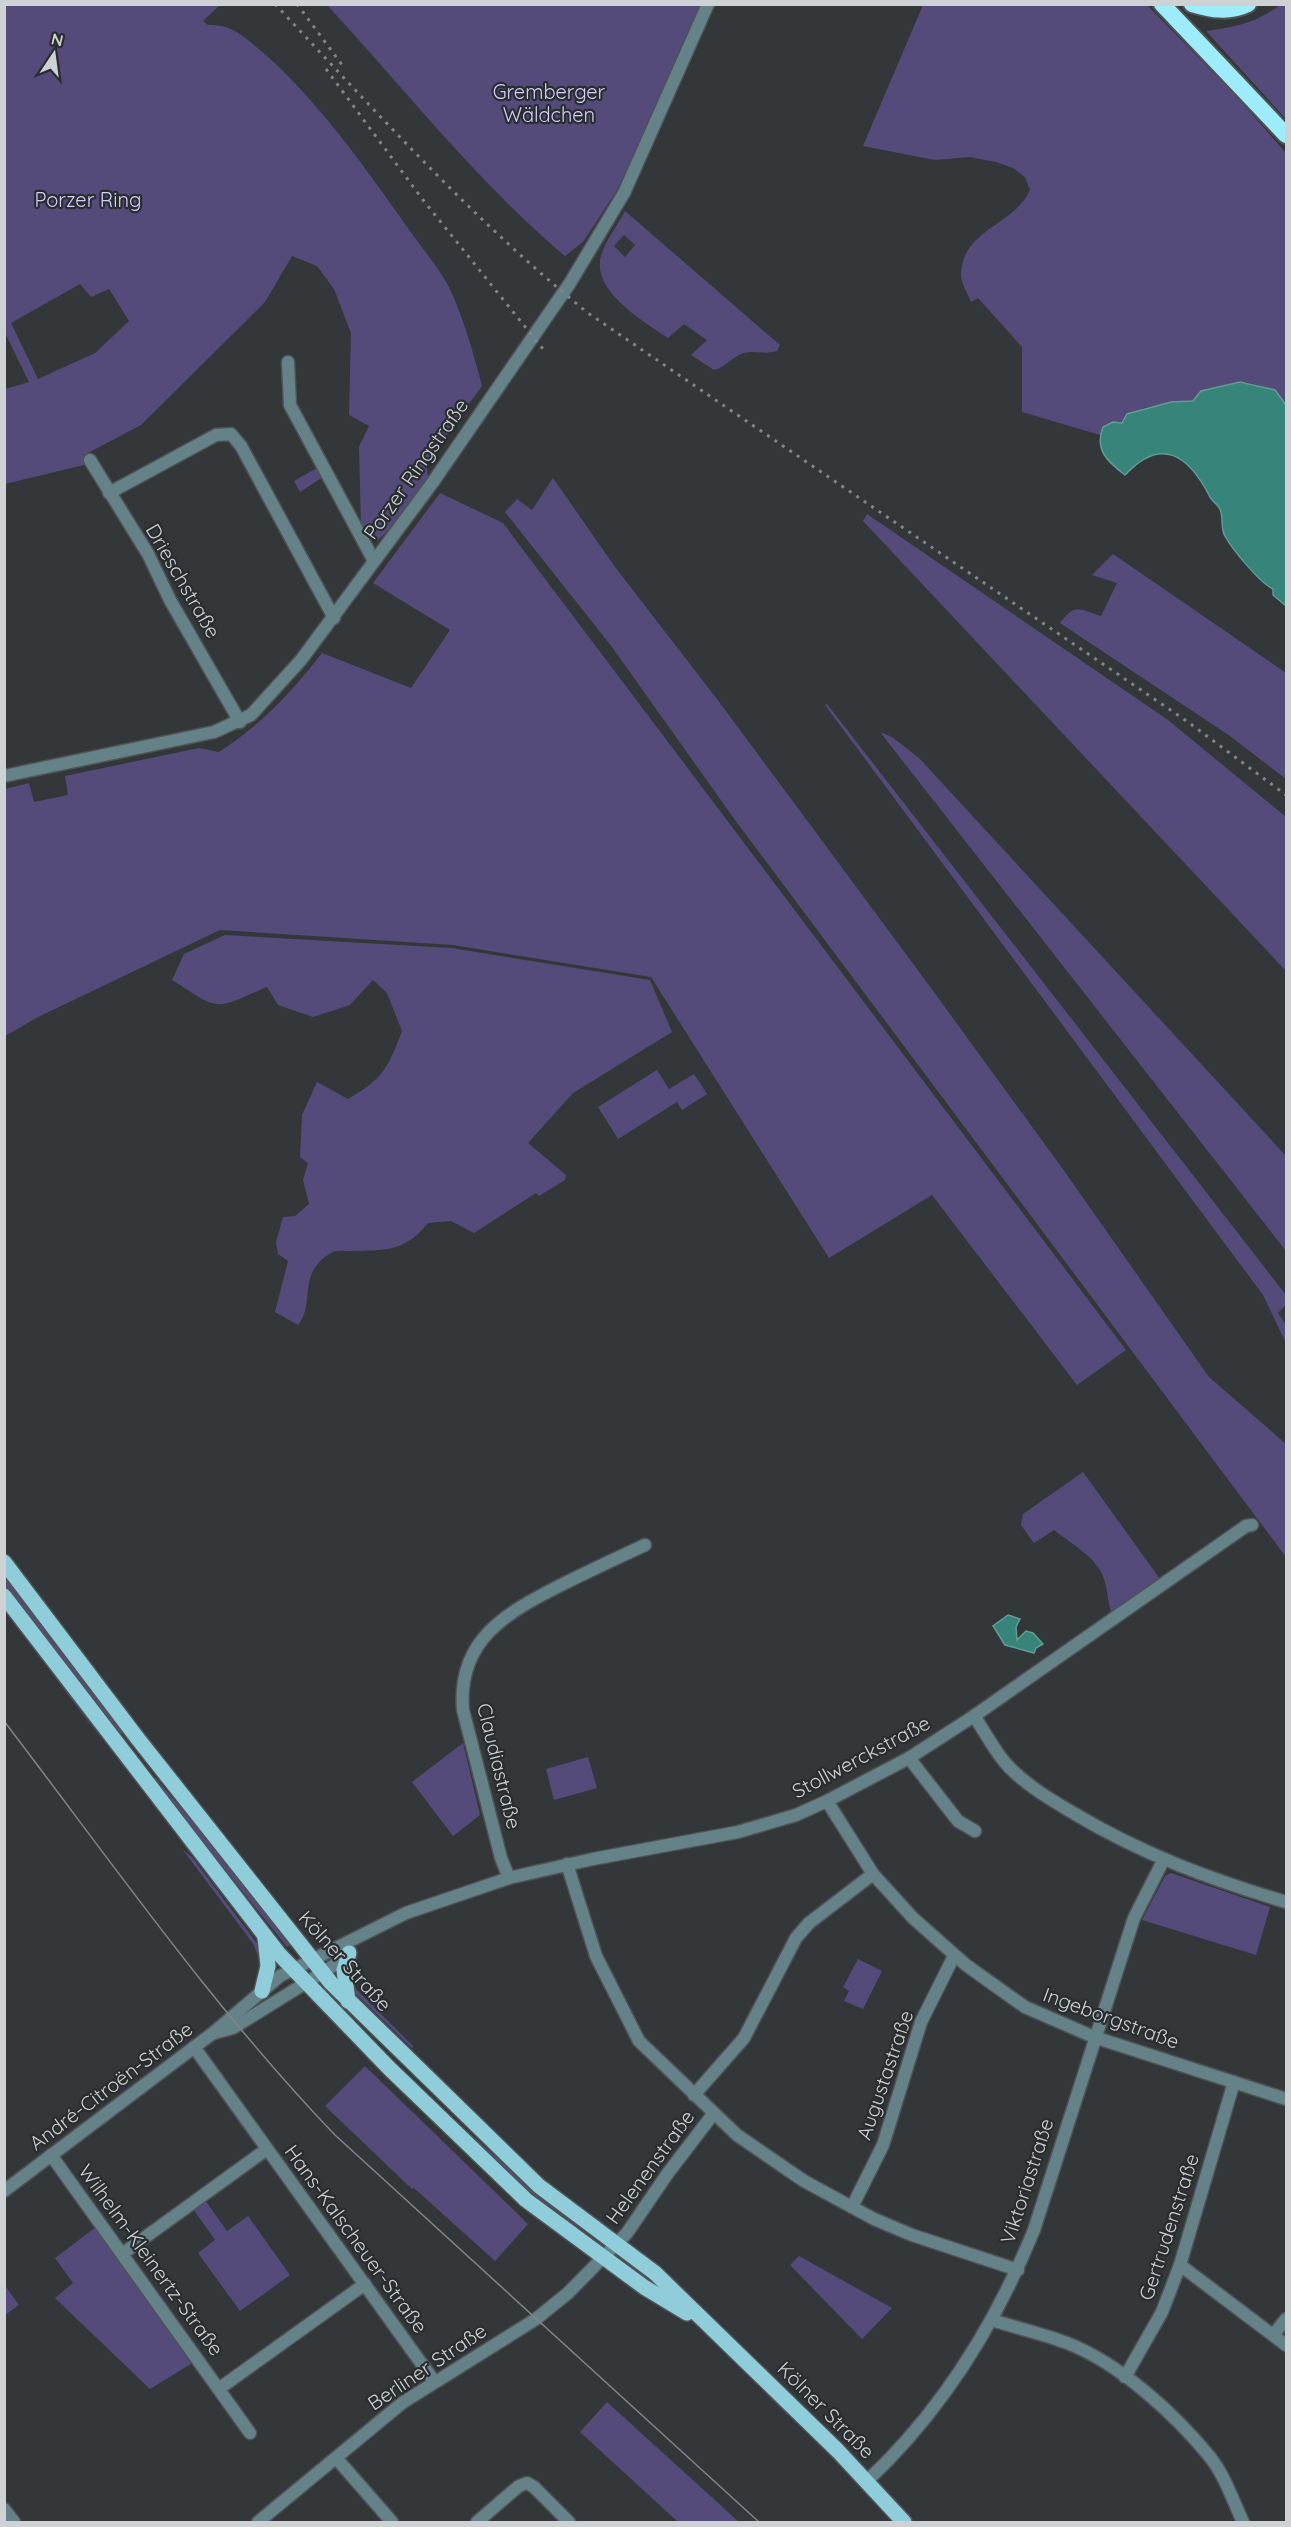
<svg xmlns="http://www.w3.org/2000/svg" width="1291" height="2527" viewBox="0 0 1291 2527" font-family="Quicksand,sans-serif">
  <rect width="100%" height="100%" fill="#33373a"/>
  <g fill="#554b7a" fill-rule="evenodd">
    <path d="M1281,4L1286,5V119L1206,31C1235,27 1257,23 1281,4Z"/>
    <path d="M4,5H220L203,21L208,25C221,25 230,27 241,35C304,80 366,168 410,231C423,249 439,268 449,287C464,319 473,352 482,386L426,463L428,477L400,519L377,541L367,538L361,527L359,447L369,426L349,415L351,333L334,289L317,266L292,256L265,302L141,425L84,455L88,464L5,484V389L29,382L5,333ZM80,284L91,297L109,289L129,321L95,353L38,379L11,323Z"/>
    <path d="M327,5H702L617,190L583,242L565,256C477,182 405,89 327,5Z"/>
    <path d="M923,5H1147L1235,95L1286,153V405L1275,390L1246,382L1220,387L1193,401H1180L1144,408L1122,423L1113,422L1103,427L1100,435L1022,412V347L978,298L971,302C968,294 961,283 961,275C962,229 1014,226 1030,190L1025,177L1013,168L996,162L970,157L935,160L863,146Z"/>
    <path d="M625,211L780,345L777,351C765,355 755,350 744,353C732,356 725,368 714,370L691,355L707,340L684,324L668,338C644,322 591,291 601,256C605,241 618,225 625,211ZM624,235L635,245L625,257L614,246Z"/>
    <path d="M317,468L323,477L300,492L294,481Z"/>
    <path d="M553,478L615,567L717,699L920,973L1060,1165L1209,1377L1286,1444V1557L735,820L612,647L505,512L517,499L532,510Z"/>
    <path d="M440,493L503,523L1126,1350L1077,1385L932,1195L829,1258L651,977L453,945L220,930L38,1017L5,1036V789L29,783L34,802L68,795L65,776L199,748L219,752C263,723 290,694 322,653L411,688L450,630L373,583Z"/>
    <path d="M867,514L1168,720L1286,817V971L863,521Z"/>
    <path d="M1113,554L1286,673V779L1230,736L1060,623C1076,602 1079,610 1101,616L1117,583L1092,575Z"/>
    <path d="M827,704L1286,1295V1305L1278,1313L1286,1325V1343L1263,1295L825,705Z"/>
    <path d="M880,732L892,737L919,758L1286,1156V1251Z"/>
    <path d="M225,935L451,948L650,980L672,1032L573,1093L528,1143L566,1175L565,1180L539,1196L536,1193L474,1233L451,1221L428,1223C404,1253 384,1250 349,1251C343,1251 336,1250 331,1253C296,1273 316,1304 298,1325L275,1312L288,1261L278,1254L276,1242L283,1217L295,1216L309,1204L303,1180L308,1163L300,1157L302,1115L317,1082L348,1099C383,1079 388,1068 402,1031L387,993L373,980L350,1005L313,1017L278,1005L267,987C213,1010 222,1012 172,980L184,954Z"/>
    <path d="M657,1070L669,1089L694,1074L707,1094L682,1110L677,1102L618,1139L598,1107Z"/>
    <path d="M1083,1472L1160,1579L1112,1614C1107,1601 1108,1589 1103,1576C1095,1556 1070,1543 1054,1530L1034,1543L1021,1525L1023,1514Z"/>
    <path d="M4,1574L121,1728L122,1734H119L5,1586Z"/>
    <path d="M4,1605L107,1747L5,1610Z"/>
    <path d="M463,1743L480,1815L453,1836L412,1782Z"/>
    <path d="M588,1757L597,1788L554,1800L546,1769Z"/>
    <path d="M155,1777L224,1859L290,1945L287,1947L153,1779Z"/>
    <path d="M183,1850L192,1857L259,1946L263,1961L259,1960L254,1945Z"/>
    <path d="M1171,1873L1270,1907L1256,1955L1142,1920L1165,1876Z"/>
    <path d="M858,1959L882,1971L863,2009L844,2001L849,1991L843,1987Z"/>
    <path d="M351,1978L356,1989L413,2046L412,2048L354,1992Z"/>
    <path d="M381,2049C446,2113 512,2175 586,2229L584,2231L506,2175Z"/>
    <path d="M365,2066L528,2224L495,2261L414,2188L412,2189L325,2106Z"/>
    <path d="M205,2200L227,2231L248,2216L290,2275L240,2311L198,2253L215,2240L193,2209Z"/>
    <path d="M96,2227L194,2362L150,2389L55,2298L73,2283L55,2258Z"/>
    <path d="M799,2256L892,2308L862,2339L790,2265Z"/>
    <path d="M4,2284L19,2305L5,2315H4Z"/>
    <path d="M607,2402L739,2522H678L580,2432Z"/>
  </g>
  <g fill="#36847a" stroke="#649b95" stroke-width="1.5">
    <path d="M1240,382L1275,390L1286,405V606L1273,595V589C1260,583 1232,549 1225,536C1220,528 1224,519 1220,509C1217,503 1211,501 1209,495C1188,455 1161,436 1125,475C1108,462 1094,450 1103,427L1113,422L1122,423L1127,414L1171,402L1193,401L1201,391Z"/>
    <path d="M1008,1615L1020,1619L1016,1627L1017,1640L1026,1631L1033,1633L1043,1644L1036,1648L1034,1653L1005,1645L993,1626Z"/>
  </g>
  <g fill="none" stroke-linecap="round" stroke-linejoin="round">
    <defs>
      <g id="minor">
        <path d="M288,362L290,405L374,561"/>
        <path d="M90,460L148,554L170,600L240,722"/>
        <path d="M109,493L216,435L231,434L241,446L334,618"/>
        <path d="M4,776L214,732L251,715L301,660L433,482L570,283L624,193L708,4"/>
        <path d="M974,1716C986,1733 996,1755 1011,1769C1029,1787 1053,1801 1075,1814C1142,1854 1212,1880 1286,1902"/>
        <path d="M909,1758L958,1821L975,1831"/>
        <path d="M827,1801L873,1874L913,1918L966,1965L1025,2007L1094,2037L1286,2099"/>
        <path d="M567,1864L596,1956L639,2041L737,2135L804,2181L874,2219L912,2235L1018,2270"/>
        <path d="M509,1878L501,1858L463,1710C457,1640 506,1613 561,1585C589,1571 617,1558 645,1545"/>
        <path d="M214,2033L233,2028L333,1966L350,1951"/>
        <path d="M194,2047L434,2381"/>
        <path d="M694,2095L744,2038L796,1938L809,1923L873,1874"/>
        <path d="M51,2155L250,2433"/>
        <path d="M4,2191L213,2033L280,1976L406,1913L509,1878L593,1859L738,1832L796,1815L827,1801L909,1758L974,1716L1246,1526L1252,1525"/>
        <path d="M852,2207L883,2145L921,2022L954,1956"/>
        <path d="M122,2254L267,2149"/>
        <path d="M1180,2265L1286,2345"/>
        <path d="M992,2320C1017,2328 1043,2334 1067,2343C1119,2363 1175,2414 1210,2457C1225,2476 1233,2501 1243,2522"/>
        <path d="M1274,2334L1286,2319"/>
        <path d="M1125,2377L1162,2312L1180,2265L1234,2082"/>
        <path d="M220,2388L365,2284"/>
        <path d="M337,2459L392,2522"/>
        <path d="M867,2481C942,2411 995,2325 1034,2230L1134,1918L1163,1861"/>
        <path d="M4,2509L14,2522"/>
        <path d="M258,2522L402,2403L536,2319L568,2293L627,2233L668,2173L714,2113"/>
        <path d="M477,2522L519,2486L527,2483L534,2487L569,2522"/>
      </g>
      <g id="major">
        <path d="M4,1562L138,1739L331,1983L539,2186L655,2273L838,2451L904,2522"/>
        <path d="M4,1596L279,1954L389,2068L526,2200L644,2287L687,2313"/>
        <path d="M262,1991L268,1966L265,1938"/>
        <path d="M348,2001L344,1970L349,1953"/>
      </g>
      <g id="highway">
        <path d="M1162,4L1286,135"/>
        <path d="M1192,4C1212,10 1229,13 1248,4"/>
      </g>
    </defs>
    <use href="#minor" stroke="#4f5356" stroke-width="15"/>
    <use href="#major" stroke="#4f5356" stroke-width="18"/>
    <use href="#highway" stroke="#4f5356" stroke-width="20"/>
    <use href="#minor" stroke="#648288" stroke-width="12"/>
    <use href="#major" stroke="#8ecdd9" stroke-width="15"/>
    <use href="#highway" stroke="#9eebf9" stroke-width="16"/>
    <path stroke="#828588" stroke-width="1.5" d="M4,1721C111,1861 213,2008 335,2135L759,2522"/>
    <g stroke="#828588" stroke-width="3" stroke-dasharray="3 6" stroke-linecap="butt">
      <path d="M275,4C376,112 472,219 588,313L1188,722L1286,795"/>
      <path d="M297,4L345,69"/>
      <path d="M326,69L423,200L543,349"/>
    </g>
  </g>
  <g text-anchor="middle" stroke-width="4.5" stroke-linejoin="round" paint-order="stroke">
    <g font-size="20" fill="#d5cdfc" stroke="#292d30">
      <text x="549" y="99">Gremberger<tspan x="549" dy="23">Wäldchen</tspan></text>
      <text x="88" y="207">Porzer Ring</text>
    </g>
    <g font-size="20" fill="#cfd2d4" stroke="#292d30">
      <text transform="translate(416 469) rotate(-55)" y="7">Porzer Ringstraße</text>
      <text transform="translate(183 581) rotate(60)" y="7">Drieschstraße</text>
      <text transform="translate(861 1757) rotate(-28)" y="7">Stollwerckstraße</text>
      <text transform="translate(499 1766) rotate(76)" y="7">Claudiastraße</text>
      <text transform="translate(345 1961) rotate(48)" y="7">Kölner Straße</text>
      <text transform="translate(1111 2018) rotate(20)" y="7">Ingeborgstraße</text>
      <text transform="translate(885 2075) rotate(-71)" y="7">Augustastraße</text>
      <text transform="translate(111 2086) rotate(-37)" y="7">André-Citroën-Straße</text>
      <text transform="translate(650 2167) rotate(-54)" y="7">Helenenstraße</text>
      <text transform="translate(1027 2181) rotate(-72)" y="7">Viktoriastraße</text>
      <text transform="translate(1169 2227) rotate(-72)" y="7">Gertrudenstraße</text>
      <text transform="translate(356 2239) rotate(54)" y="7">Hans-Kalscheuer-Straße</text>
      <text transform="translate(151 2260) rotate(54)" y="7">Wilhelm-Kleinertz-Straße</text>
      <text transform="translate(427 2367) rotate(-34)" y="7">Berliner Straße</text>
      <text transform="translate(826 2410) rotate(45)" y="7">Kölner Straße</text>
    </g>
  </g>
  <rect width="1291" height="2527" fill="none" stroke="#cfd2d4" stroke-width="12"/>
  <g transform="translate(54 54) rotate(13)" stroke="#292d30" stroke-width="4.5" paint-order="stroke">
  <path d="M0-4.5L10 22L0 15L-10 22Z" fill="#cfd2d4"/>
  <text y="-9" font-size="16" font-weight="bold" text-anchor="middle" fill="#cfd2d4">N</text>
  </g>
</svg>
